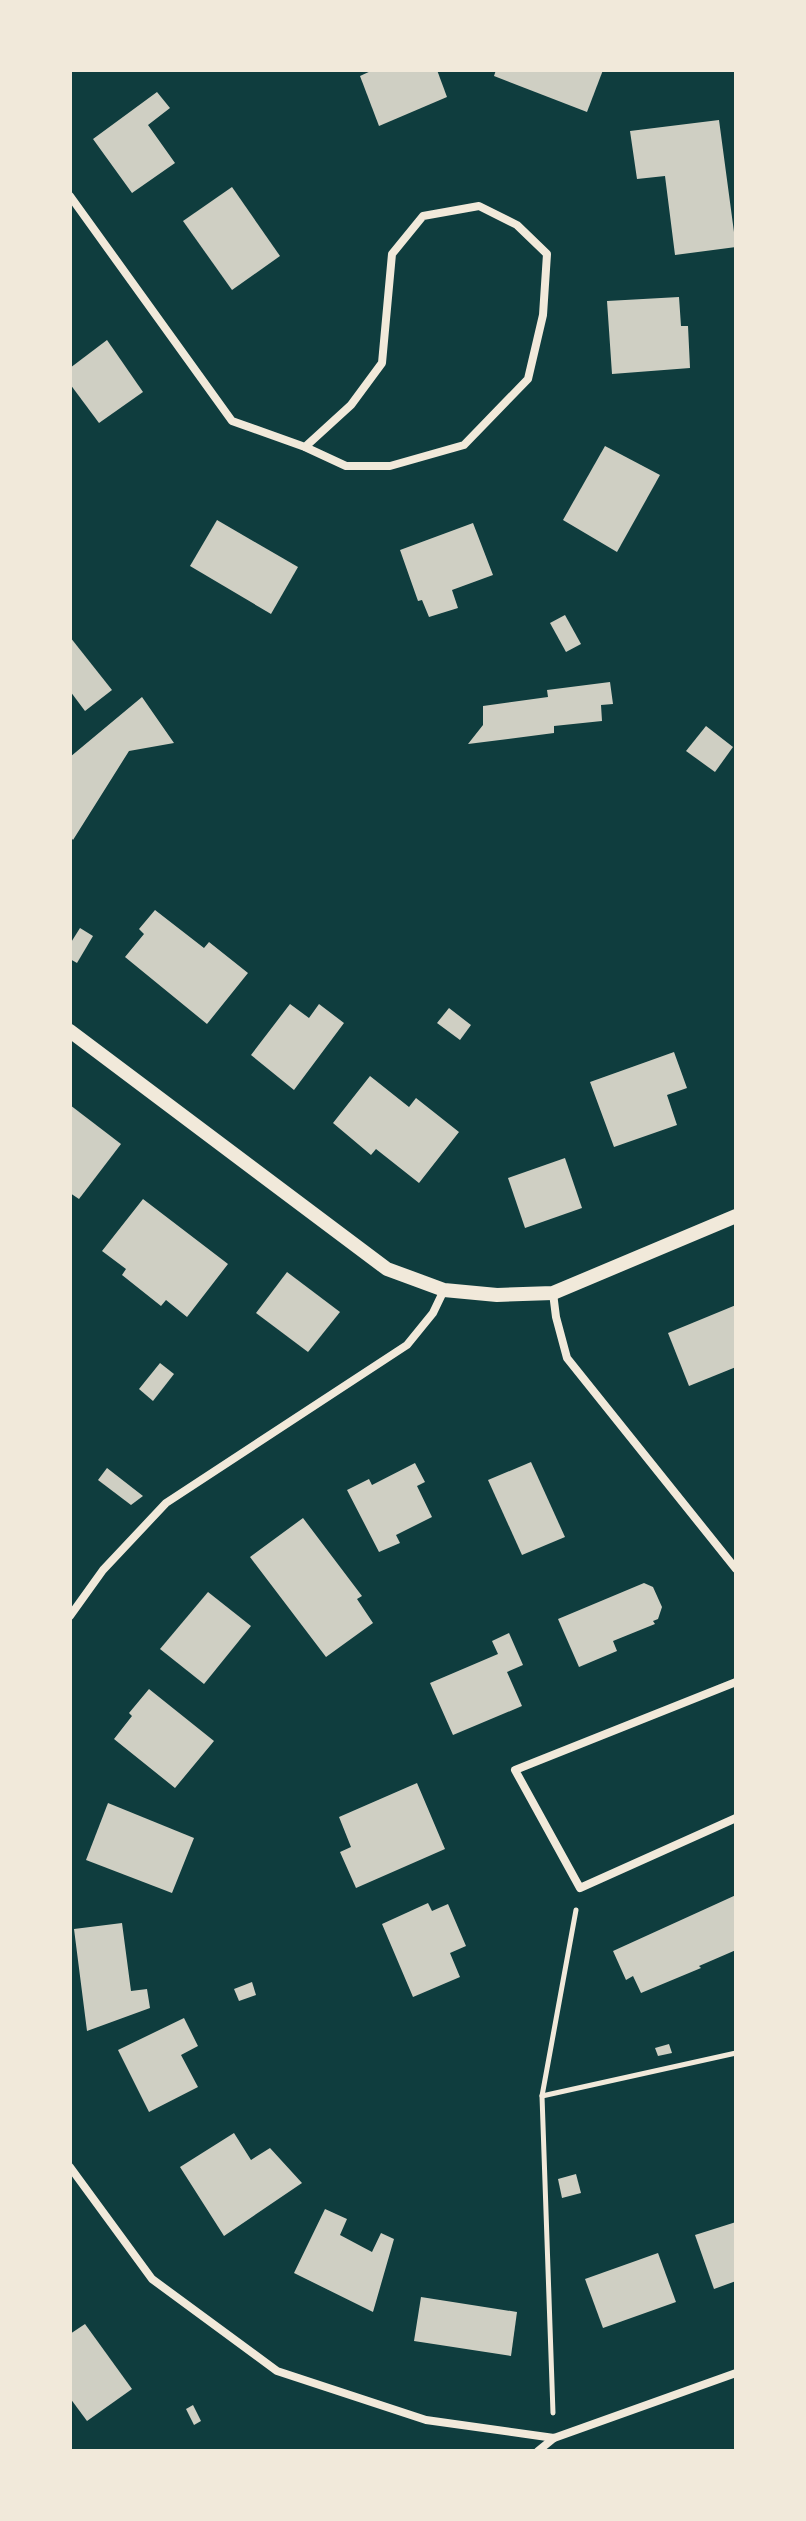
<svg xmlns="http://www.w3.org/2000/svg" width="806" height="2521" viewBox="0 0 806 2521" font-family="'Alegreya Sans',sans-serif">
  <rect width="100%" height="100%" fill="#0f3d3e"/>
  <g fill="#cfcfc3">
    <path d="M373,70H437L447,97L379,126L360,76Z"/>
    <path d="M496,70H603L587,112L494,76Z"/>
    <path d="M157,92L170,108L148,125L175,163L132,193L93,139Z"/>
    <path d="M719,120L736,247L675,255L665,176L637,179L630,131Z"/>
    <path d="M232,187L280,256L232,290L183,221Z"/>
    <path d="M679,297L681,326H688L690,368L612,374L607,301Z"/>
    <path d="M107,340L143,392L99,423L70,384V368Z"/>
    <path d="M605,446L660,475L617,552L563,520Z"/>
    <path d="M217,520L298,567L271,614L190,566Z"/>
    <path d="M473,523L493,575L452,590L458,608L429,617L422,600L418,601L400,550Z"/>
    <path d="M565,615L581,644L566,652L550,623Z"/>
    <path d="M70,637L112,690L85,711L70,691Z"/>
    <path d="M610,682L613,704L601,705L602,721L554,726V733L468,744L483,725V706L548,697L547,690Z"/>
    <path d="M142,697L174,743L129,751L73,840L70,836V757Z"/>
    <path d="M706,726L733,747L715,772L686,751Z"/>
    <path d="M155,910L204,948L209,942L248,973L207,1024L125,957L144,934L139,929Z"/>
    <path d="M80,928L93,936L77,963L70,959V944Z"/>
    <path d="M290,1004L309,1018L319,1004L344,1023L294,1090L251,1055Z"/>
    <path d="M449,1008L471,1025L460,1040L437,1023Z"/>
    <path d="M674,1052L687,1088L667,1095L677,1125L614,1147L590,1082Z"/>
    <path d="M370,1076L409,1107L416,1098L459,1132L419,1183L376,1149L371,1155L333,1123Z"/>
    <path d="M70,1105L121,1144L79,1199L70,1193Z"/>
    <path d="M565,1158L582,1208L525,1228L508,1178Z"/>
    <path d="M143,1199L228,1264L187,1317L166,1300L161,1306L122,1275L126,1269L102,1251Z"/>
    <path d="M287,1272L340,1312L308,1352L256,1313Z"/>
    <path d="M736,1305V1367L689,1386L668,1333Z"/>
    <path d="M160,1363L174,1374L153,1401L139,1389Z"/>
    <path d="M531,1462L565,1537L522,1555L488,1480Z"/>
    <path d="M415,1463L425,1482L417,1486L432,1517L396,1535L400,1543L379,1552L347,1490L369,1479L372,1485Z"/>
    <path d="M107,1468L143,1496L131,1505L98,1480Z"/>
    <path d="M303,1518L362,1596L357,1599L373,1623L326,1657L250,1557Z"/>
    <path d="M644,1583L653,1587L662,1607L658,1619L653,1621L655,1624L613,1641L617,1651L579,1667L558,1619Z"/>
    <path d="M208,1592L251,1626L204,1684L160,1649Z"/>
    <path d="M509,1633L523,1665L507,1672L522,1706L453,1735L430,1683L498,1654L492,1641Z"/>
    <path d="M149,1689L214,1741L175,1788L114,1739L132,1716L129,1713Z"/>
    <path d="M417,1783L445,1849L356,1888L340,1852L351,1847L339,1817Z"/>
    <path d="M108,1803L194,1838L172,1893L86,1860Z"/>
    <path d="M736,1895V1950L699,1966L701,1968L641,1993L633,1976L626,1980L613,1951Z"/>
    <path d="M428,1903L432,1911L448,1904L466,1946L450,1953L460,1977L413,1997L382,1924Z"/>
    <path d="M122,1923L131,1991L147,1989L150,2008L87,2031L74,1929Z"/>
    <path d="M252,1982L256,1995L239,2001L234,1989Z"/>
    <path d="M184,2018L198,2046L181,2055L198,2087L149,2112L118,2050Z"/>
    <path d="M669,2044L672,2053L658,2056L655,2048Z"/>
    <path d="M234,2133L251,2160L270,2148L302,2183L224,2236L180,2167Z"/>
    <path d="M576,2174L581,2193L562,2198L558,2179Z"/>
    <path d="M325,2209L347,2219L340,2235L372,2252L381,2233L394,2239L373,2312L294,2273Z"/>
    <path d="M736,2222V2281L714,2289L695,2235Z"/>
    <path d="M658,2253L676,2302L603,2328L585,2279Z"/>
    <path d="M421,2297L517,2312L511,2356L414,2341Z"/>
    <path d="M85,2324L132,2389L87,2421L70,2398V2334Z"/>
    <path d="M193,2405L201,2421L194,2425L186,2409Z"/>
  </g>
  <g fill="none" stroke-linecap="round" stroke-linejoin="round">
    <g stroke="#f1e9da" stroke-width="5">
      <path d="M542,2096L736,2053"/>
      <path d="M553,2413L542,2096L576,1910"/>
    </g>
    <g stroke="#f1e9da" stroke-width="8">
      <path d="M70,196L232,421L305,447L346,466H390L464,445L528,379L543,315L547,254L517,225L479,206L423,216L392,254L382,363L351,405L305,447"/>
      <path d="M553,1293L556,1317L567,1358L736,1569"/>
      <path d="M70,1616L103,1570L166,1503L407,1345L433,1313L444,1290"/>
      <path d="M736,1682L515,1770L580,1888L736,1818"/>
      <path d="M70,2167L152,2279L277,2371L426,2420L554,2438L736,2373"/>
      <path d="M538,2451L554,2438"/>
    </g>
    <path stroke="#f1e9da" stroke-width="14" d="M70,1031L387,1269L444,1290L497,1295L553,1293L736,1216"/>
  </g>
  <rect width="806" height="2521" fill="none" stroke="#f1e9da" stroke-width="144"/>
</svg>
